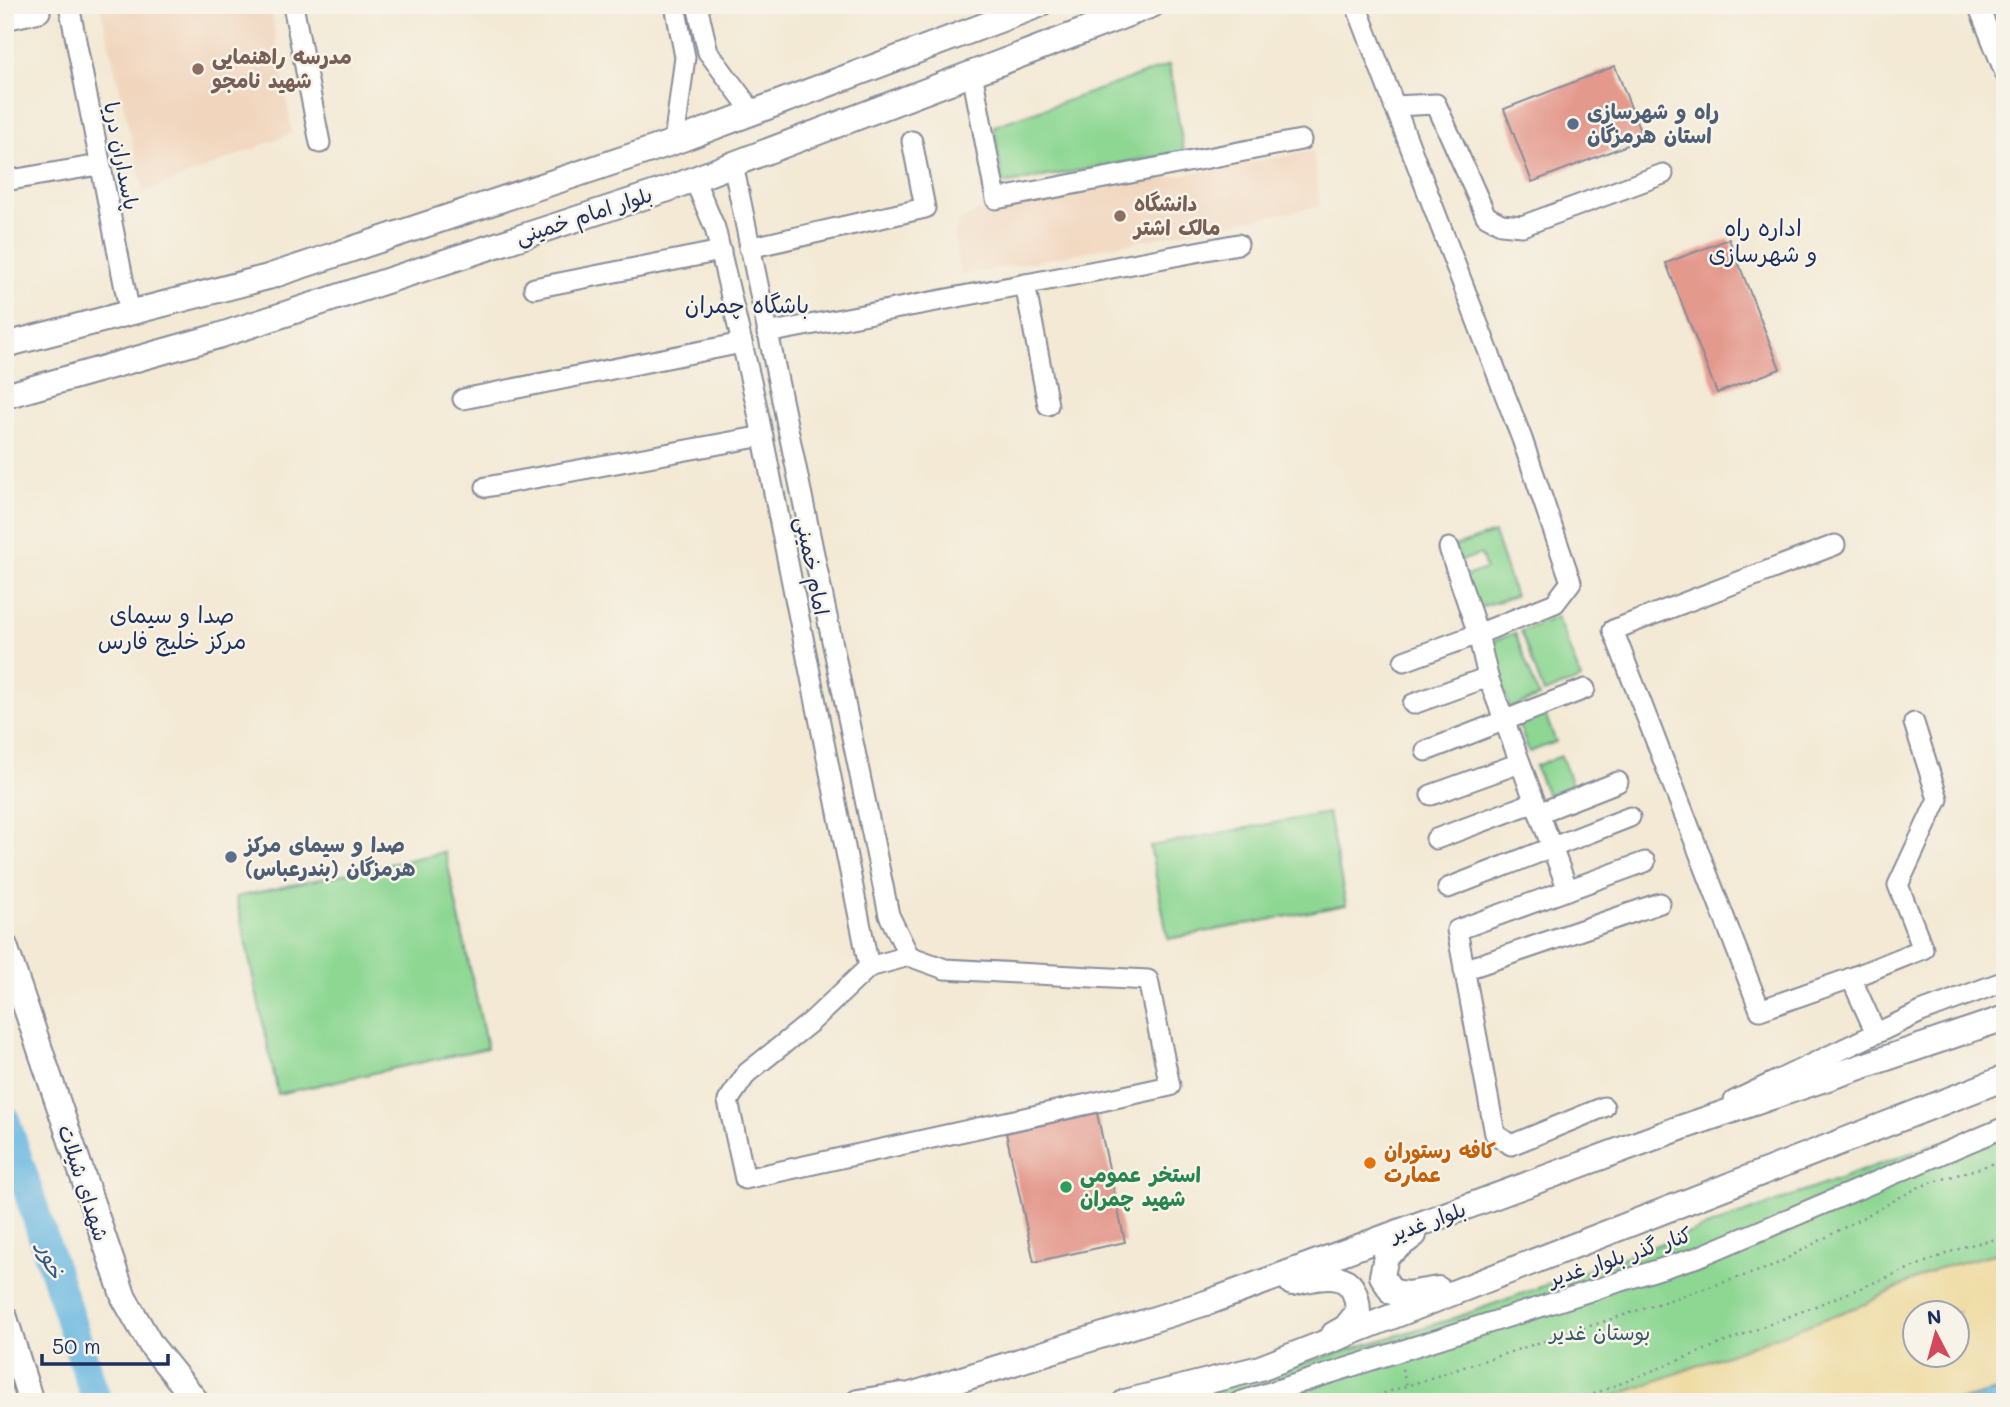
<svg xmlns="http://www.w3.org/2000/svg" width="2010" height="1407" viewBox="0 0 2010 1407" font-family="Mali,'Playpen Sans Arabic',sans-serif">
  <rect width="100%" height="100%" fill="#f7f3e8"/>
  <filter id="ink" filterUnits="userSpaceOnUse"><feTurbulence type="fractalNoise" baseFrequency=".0143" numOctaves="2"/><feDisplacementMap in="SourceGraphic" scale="14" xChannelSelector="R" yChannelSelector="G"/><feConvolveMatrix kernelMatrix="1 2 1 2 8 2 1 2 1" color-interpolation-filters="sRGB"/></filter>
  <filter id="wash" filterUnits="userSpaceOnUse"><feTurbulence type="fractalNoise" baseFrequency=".00686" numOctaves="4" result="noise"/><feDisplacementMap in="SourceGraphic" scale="28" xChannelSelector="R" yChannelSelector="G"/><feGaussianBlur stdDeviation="1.57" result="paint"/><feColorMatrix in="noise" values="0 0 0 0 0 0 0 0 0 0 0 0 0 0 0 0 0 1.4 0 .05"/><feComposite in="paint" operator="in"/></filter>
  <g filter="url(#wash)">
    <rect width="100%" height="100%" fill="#f3e9d4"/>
    <g fill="#f1d5bd">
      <path d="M100,5H270L292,133L144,193Z"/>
      <path d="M1313,151L1320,206L960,276L954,235L959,221L975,212Z"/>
    </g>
    <g fill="#8dd793" stroke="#548378" stroke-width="2">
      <path d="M1169,65L1184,152L1003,184L994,126Z"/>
      <path d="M1494,533L1515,596L1471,610L1460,578L1486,569L1481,554L1454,563L1449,548Z"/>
      <path d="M1557,617L1581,679L1544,693L1521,631Z"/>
      <path d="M1515,633L1539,697L1510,708L1486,644Z"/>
      <path d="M1544,712L1556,742L1529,752L1518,723Z"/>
      <path d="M1561,756L1572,785L1547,795L1535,766Z"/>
      <path d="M1328,813L1346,905L1168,939L1150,846Z"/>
      <path d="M445,852L487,1048L278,1094L236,897Z"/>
      <path d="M2005,1119V1251L1936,1269L1865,1304L1599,1402H1172L1449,1320Z"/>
    </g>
    <path fill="#eeda9e" stroke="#84847e" stroke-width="2" fill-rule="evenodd" d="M2005,1251V1389L1954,1402H1599L1865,1304L1936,1269ZM1916,1312H1958V1354H1916Z"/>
    <path fill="#67b7e1" stroke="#4173a0" stroke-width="2" d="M2005,1389V1402H1954Z"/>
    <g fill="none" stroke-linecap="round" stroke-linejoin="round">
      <path stroke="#67b7e1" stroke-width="30" d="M5,1120L97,1402"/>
    </g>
    <g id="blocks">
      <g fill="#e4998d">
        <path d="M1615,66L1643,139L1532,182L1504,109Z"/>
        <path d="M1729,239L1780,369L1717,393L1666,263Z"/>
        <path d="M1097,1113L1125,1242L1034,1262L1006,1133Z"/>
      </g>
    </g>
  </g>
  <g filter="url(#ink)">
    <use href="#blocks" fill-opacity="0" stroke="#878c99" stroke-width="2"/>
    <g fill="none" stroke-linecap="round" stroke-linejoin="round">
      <defs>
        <g id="minor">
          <path d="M69,5L130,314"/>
          <path d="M293,5L320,143"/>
          <path d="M697,5L708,52L752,111"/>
          <path d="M1356,5L1522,439L1571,582L1555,603L1478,634L1488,677L1568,890"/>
          <path d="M1978,5L2005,73"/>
          <path d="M5,20L40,12"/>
          <path d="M972,73L996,199L1301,140"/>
          <path d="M1394,106L1436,104L1486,216L1501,224L1522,226L1663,174"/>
          <path d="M674,142L685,57L675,5"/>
          <path d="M733,164L889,915L909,956"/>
          <path d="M694,179L715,228L756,403L869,967"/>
          <path d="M5,181L99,165"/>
          <path d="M749,248L925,208L912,141"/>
          <path d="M1025,284L1048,405"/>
          <path d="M534,288L721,251"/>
          <path d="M767,333L1238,244"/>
          <path d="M463,399L742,343"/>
          <path d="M486,487L763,436"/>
          <path d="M1835,545L1613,630L1760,1010L1851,978"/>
          <path d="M1404,661L1478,634L1449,548"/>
          <path d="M1413,704L1488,677"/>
          <path d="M1426,751L1585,689"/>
          <path d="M1431,795L1520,763"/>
          <path d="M1539,813L1618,782"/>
          <path d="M1436,839L1535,802"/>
          <path d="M1448,888L1630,817"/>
          <path d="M909,956L945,969L1148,980L1170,1086L745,1179L728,1101L747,1073L812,1021L869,967Z"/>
          <path d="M1464,970L1660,903"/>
          <path d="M1876,1033L1851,978L1923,949L1898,885L1938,799L1914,723"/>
          <path d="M1734,1101L1921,1012L2005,981"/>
          <path d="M1604,1107L1511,1145L1495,1134L1457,930L1645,862"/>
          <path d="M1239,1402L1698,1257L2005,1127"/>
        </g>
        <g id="major">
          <path d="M5,345L268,277L674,142L1039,5"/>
          <path d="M5,396L218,336L668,189L1152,5"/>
          <path d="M5,946L124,1298L151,1345L197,1402"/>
          <path d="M1414,1235L1386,1256L1382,1276L1392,1292L1407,1294L1438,1289"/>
          <path d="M1292,1283C1324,1276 1356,1266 1358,1312L1345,1328L1334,1334"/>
          <path d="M5,1318L31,1402"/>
          <path d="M858,1402L902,1395"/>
          <path d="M888,1402L1209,1302L1680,1128L2005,1018"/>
          <path d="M1125,1402L1260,1368L2005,1078"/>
        </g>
      </defs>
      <use href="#minor" stroke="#878c99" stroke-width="23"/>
      <use href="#major" stroke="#878c99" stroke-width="28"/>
      <g stroke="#878c99" stroke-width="2.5" stroke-dasharray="2 5" stroke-linecap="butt">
        <path d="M1402,1369L1407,1386"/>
        <path d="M1357,1402L1771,1267L1921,1186L2005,1160"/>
        <path d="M1574,1402L1966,1246L2005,1237"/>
      </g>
      <use href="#minor" stroke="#fff" stroke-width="19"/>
      <use href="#major" stroke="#fff" stroke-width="24"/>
    </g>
  </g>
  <g fill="#8d6e63" stroke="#f7f3e8" stroke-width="2.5">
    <circle cx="198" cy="69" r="7"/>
    <circle cx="1120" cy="216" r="7"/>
  </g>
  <g fill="#5c6f8a" stroke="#f7f3e8" stroke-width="2.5">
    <circle cx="1573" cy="124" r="7"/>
    <circle cx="231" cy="857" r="7"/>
  </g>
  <circle fill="#e8710a" stroke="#f7f3e8" stroke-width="2.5" cx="1370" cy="1163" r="7"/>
  <circle fill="#2e9e5b" stroke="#f7f3e8" stroke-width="2.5" cx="1066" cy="1187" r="7"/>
  <g text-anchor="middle" stroke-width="5" stroke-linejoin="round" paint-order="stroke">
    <g font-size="21" font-weight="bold" fill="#785e54" stroke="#f7f3e8" text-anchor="start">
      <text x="212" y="64">مدرسه راهنمایی<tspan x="212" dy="24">شهید نامجو</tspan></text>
      <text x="1134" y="211">دانشگاه<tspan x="1134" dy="24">مالک اشتر</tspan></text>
    </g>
    <g font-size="21" font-weight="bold" fill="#4e5e75" stroke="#f7f3e8" text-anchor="start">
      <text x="1587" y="119">راه و شهرسازی<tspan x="1587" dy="24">استان هرمزگان</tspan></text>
      <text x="245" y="852">صدا و سیمای مرکز<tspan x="245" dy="24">هرمزگان (بندرعباس)</tspan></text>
    </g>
    <g font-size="21" fill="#1b2f5e" stroke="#f7f3e8">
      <text transform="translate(121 156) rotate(79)" y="7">پاسداران دریا</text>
      <text transform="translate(584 216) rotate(-18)" y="7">بلوار امام خمینی</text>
      <text transform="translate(812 566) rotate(79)" y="7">امام خمینی</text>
      <text transform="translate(83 1183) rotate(72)" y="7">شهدای شیلات</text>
      <text transform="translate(1428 1222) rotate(-20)" y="7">بلوار غدیر</text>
      <text transform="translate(1620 1257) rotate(-18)" y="7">کنار گذر بلوار غدیر</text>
    </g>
    <g font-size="21" font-weight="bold" fill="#c56008" stroke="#f7f3e8" text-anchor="start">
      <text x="1384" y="1158">کافه رستوران<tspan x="1384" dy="24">عمارت</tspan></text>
    </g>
    <g font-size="21" font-weight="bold" fill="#27864d" stroke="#f7f3e8" text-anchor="start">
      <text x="1080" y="1182">استخر عمومی<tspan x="1080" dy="24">شهید چمران</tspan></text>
    </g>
    <g font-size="21" fill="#38596b" stroke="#f7f3e8">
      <text x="1600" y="1340">بوستان غدیر</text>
    </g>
    <g font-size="23" fill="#1b2f5e" stroke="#f7f3e8">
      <text x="1763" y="236">اداره راه<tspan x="1763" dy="26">و شهرسازی</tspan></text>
      <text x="747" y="313">باشگاه چمران</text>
      <text x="172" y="623">صدا و سیمای<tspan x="172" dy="26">مرکز خلیج فارس</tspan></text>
    </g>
    <g font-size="23" font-style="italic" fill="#325885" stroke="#f7f3e8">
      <text transform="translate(51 1261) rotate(72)" y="8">خور</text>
    </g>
  </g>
  <rect width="2010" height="1407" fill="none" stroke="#f7f3e8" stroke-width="28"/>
  <g transform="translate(1936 1334) rotate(354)"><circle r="33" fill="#f7f3e8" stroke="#9fa5b1" stroke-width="2"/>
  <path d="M0-5L12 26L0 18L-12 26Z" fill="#d1495b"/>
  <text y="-10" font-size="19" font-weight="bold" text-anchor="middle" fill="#1b2f5e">N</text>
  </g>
  <path d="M42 1354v10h126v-10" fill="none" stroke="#1b2f5e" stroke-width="3.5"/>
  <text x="52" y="1354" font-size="21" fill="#1b2f5e" stroke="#f7f3e8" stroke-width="5" paint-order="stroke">50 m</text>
</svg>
